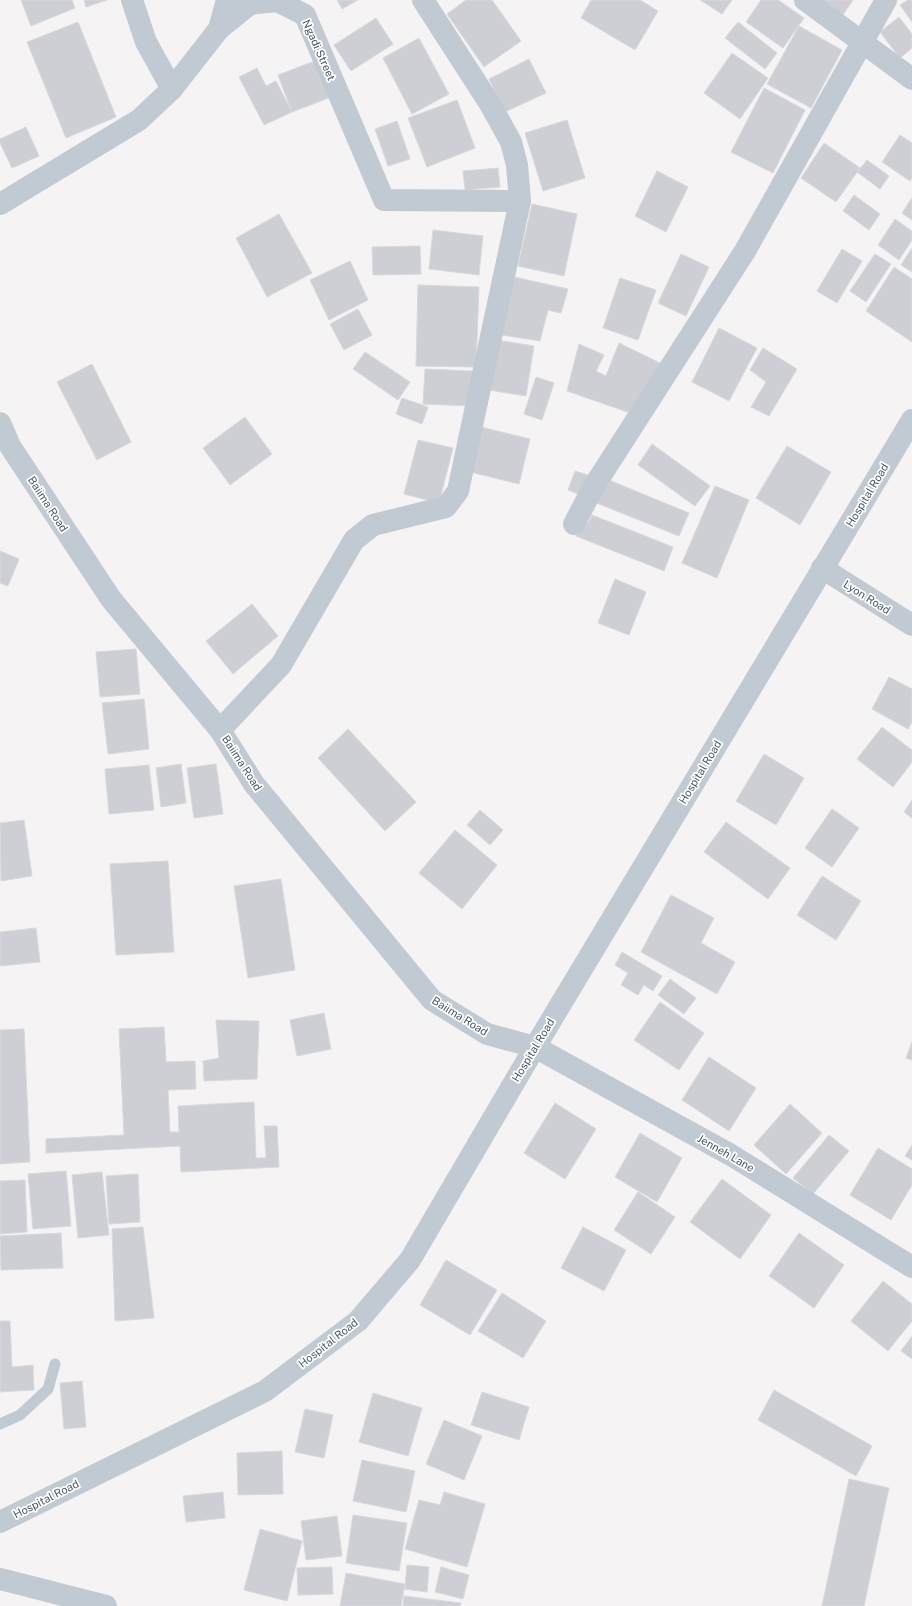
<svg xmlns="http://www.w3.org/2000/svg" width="912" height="1606" viewBox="0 0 912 1606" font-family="'Public Sans',sans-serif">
  <rect width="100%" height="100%" fill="#f5f3f3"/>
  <g fill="#cdcfd5" stroke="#d7d9de">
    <path d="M21,0H72L75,8L31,26Z"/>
    <path d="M84,0H107L86,7Z"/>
    <path d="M337,0H358L342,9Z"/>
    <path d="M466,0H492L521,41L484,67L447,14Z"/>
    <path d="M591,0H640L658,11L635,50L581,18Z"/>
    <path d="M700,0H732L722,14Z"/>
    <path d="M761,0H778L804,18L783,48L746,22Z"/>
    <path d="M807,0H853L838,22Z"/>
    <path d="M908,0H912V22L900,5Z"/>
    <path d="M899,17L912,34V48L900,58L880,32Z"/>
    <path d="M376,18L393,44L351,71L334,45Z"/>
    <path d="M78,22L116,117L66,138L27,42Z"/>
    <path d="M738,22L777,53L765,69L725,38Z"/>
    <path d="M799,26L842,50L811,108L767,84Z"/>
    <path d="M419,38L449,94L412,114L383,58Z"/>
    <path d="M732,53L768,78L740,119L704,93Z"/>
    <path d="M320,59L334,96L292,112L278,75Z"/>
    <path d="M529,59L546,93L505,112L489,79Z"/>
    <path d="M257,68L266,86L276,81L292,112L264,125L239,77Z"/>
    <path d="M764,88L805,110L773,173L731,152Z"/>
    <path d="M457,100L475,148L427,167L408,118Z"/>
    <path d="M567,120L585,178L543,191L525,133Z"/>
    <path d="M397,121L410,159L388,166L375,129Z"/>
    <path d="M26,127L39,156L12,168L0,143V139Z"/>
    <path d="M900,135L912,143V178L910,181L882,162Z"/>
    <path d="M824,143L860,168L836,202L801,178Z"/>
    <path d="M867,160L889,176L880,189L857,172Z"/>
    <path d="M498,168L500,187L465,190L463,171Z"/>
    <path d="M657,171L688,187L666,232L635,216Z"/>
    <path d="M854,195L880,214L869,230L843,211Z"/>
    <path d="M912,198V220L902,213Z"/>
    <path d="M532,204L577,214L564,276L518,266Z"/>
    <path d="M279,214L312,273L267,297L236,238Z"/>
    <path d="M895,219L912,231V240L899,260L878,245Z"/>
    <path d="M433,230L483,236L479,275L429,269Z"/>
    <path d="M420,246L421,274L373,275L372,247Z"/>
    <path d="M912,248V272L901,265Z"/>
    <path d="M842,249L862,261L837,303L817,291Z"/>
    <path d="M681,254L709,267L686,316L658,303Z"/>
    <path d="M875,254L891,264L866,302L850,291Z"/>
    <path d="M350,261L368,300L329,320L310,280Z"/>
    <path d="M894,267L912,279V342L866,311Z"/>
    <path d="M510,276L568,289L561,313L548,310L540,341L495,334Z"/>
    <path d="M620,278L656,290L638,340L603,328Z"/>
    <path d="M418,285L479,287L476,367L416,366Z"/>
    <path d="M358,309L372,335L344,350L330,324Z"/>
    <path d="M719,328L757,348L729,401L692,382Z"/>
    <path d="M497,340L534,346L526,396L489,390Z"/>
    <path d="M619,343L662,364L636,415L567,391L579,344L604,355L596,371L606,376Z"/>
    <path d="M763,348L797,369L769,416L751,407L766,382L750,370Z"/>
    <path d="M365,352L410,382L398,400L353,369Z"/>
    <path d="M92,364L131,442L97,460L57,382Z"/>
    <path d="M425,369L473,371L471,406L423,404Z"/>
    <path d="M536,377L554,383L542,420L524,414Z"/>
    <path d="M402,398L428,407L422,424L396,414Z"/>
    <path d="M245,417L272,454L230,485L203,448Z"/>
    <path d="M481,427L530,439L519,484L470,472Z"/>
    <path d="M418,440L453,448L439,503L404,494Z"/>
    <path d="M652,444L710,486L695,506L638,465Z"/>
    <path d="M787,446L831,472L800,525L756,498Z"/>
    <path d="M575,471L588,475L581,495L568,490Z"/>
    <path d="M604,478L689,513L679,536L594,502Z"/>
    <path d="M715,486L749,500L717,578L682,563Z"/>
    <path d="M592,515L673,547L664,571L576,536L582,521L588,523Z"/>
    <path d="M0,551L19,559L8,586L0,583Z"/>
    <path d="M615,579L646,592L629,635L598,623Z"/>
    <path d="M252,604L278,636L233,674L206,641Z"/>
    <path d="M136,649L140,694L100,697L96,652Z"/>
    <path d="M889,677L912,689V722L908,729L872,709Z"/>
    <path d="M144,699L149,749L108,754L102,703Z"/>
    <path d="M882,727L912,750V762L893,787L857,759Z"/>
    <path d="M348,729L416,802L385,831L318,758Z"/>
    <path d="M764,754L804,778L776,825L736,801Z"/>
    <path d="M181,764L186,803L161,807L156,768Z"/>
    <path d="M216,764L223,814L194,818L187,768Z"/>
    <path d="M149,765L154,810L109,814L105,769Z"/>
    <path d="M912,800V818L904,812Z"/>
    <path d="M832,809L859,828L832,867L805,848Z"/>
    <path d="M480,810L503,830L490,845L467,825Z"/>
    <path d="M24,820L32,876L1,881L0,823Z"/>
    <path d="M726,822L790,868L768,899L704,852Z"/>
    <path d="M455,830L497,865L462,909L419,873Z"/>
    <path d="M168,861L174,952L116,955L110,864Z"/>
    <path d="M822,876L861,901L836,940L797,915Z"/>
    <path d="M281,879L295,970L248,978L234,886Z"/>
    <path d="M671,895L714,918L701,943L735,962L717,994L641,952Z"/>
    <path d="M36,928L40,962L0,966V932Z"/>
    <path d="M622,952L662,976L653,991L644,985L638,995L621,985L628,973L615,965Z"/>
    <path d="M670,979L696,998L684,1014L658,995Z"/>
    <path d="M660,1002L704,1033L679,1070L634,1040Z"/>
    <path d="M324,1013L331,1049L297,1056L290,1020Z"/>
    <path d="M216,1020L259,1021L257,1079L204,1081L203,1061L219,1058Z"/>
    <path d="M164,1027L166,1062L195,1061L196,1089L168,1090L170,1132H179L178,1106L254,1102L256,1158H266L264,1126H277L279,1167L181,1172L180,1146L46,1153V1139L124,1135L119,1029Z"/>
    <path d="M24,1029L30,1162L0,1164V1030Z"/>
    <path d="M912,1042V1060L906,1058Z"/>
    <path d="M709,1057L756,1088L729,1131L682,1100Z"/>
    <path d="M555,1103L596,1129L565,1179L524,1153Z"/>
    <path d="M790,1104L822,1133L786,1174L754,1145Z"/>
    <path d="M640,1133L682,1158L657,1202L615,1177Z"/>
    <path d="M829,1135L849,1151L813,1194L793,1178Z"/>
    <path d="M912,1145V1160L905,1156Z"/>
    <path d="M878,1148L912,1169V1185L891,1220L850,1195Z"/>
    <path d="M66,1171L71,1226L33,1229L28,1174Z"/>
    <path d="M102,1172L109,1235L78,1238L72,1175Z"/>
    <path d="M138,1174L140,1222L109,1224L106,1176Z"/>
    <path d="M722,1179L771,1215L740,1259L690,1222Z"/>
    <path d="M25,1180L27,1232L0,1234V1181Z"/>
    <path d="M638,1192L675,1217L651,1254L614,1230Z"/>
    <path d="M143,1227L154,1318L115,1321L112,1229Z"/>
    <path d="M583,1227L626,1250L604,1291L561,1268Z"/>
    <path d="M61,1233L63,1268L1,1270L0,1236Z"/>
    <path d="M799,1233L844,1265L814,1308L769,1276Z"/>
    <path d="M446,1260L497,1290L470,1335L420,1305Z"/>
    <path d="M883,1281L912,1304V1321L888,1351L851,1321Z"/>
    <path d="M502,1293L546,1321L523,1358L478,1331Z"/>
    <path d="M0,1321H10L12,1367L33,1365L34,1390L0,1392Z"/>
    <path d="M912,1336V1359L901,1351Z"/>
    <path d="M82,1381L86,1427L64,1429L60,1383Z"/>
    <path d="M774,1390L872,1446L856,1476L758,1420Z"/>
    <path d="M482,1392L529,1407L519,1440L471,1425Z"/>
    <path d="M373,1393L422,1408L408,1456L359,1442Z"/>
    <path d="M305,1409L333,1415L324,1458L295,1452Z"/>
    <path d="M444,1420L482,1436L464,1480L426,1464Z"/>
    <path d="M282,1451L283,1494L238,1495L237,1453Z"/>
    <path d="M362,1460L415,1471L406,1512L353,1501Z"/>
    <path d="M849,1479L889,1488L864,1606H822Z"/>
    <path d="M223,1492L225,1518L186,1522L183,1496Z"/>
    <path d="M444,1492L485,1504L467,1567L405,1549L419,1500L440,1505Z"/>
    <path d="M353,1515L407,1523L399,1571L346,1563Z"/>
    <path d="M337,1516L342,1556L306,1560L301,1521Z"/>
    <path d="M260,1529L302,1541L287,1601L244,1590Z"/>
    <path d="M407,1565L429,1567L427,1592L405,1589Z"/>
    <path d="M332,1567L333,1594L298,1595L297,1568Z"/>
    <path d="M441,1567L469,1575L463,1599L435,1592Z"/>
    <path d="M346,1573L405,1584L401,1606H340Z"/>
    <path d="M404,1596L461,1603L460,1606H403Z"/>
  </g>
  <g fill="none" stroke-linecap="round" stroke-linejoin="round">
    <path stroke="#c1cad2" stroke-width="11" d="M0,1424L20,1415L48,1389L55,1364"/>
    <g stroke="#c1cad2" stroke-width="22">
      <path d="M132,0L146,42L172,89"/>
      <path d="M805,0L912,79"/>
      <path d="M219,29L227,0"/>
      <path d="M0,204L139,120L172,89L219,29L250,4L277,1L305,15L384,200L520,201"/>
      <path d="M574,524L594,486L745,251L886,0"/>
      <path d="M822,568L912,625"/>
      <path d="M220,730L281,665L354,540L373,525L446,507L458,491L520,201L517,165L511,142L490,104L423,0"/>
      <path d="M535,1047L912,420"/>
    </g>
    <g stroke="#c1cad2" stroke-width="22">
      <path d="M0,423L10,446L111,599L220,730L254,784L432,1000L487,1034L535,1047L731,1155L912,1267"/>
      <path d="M0,1522L265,1391L358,1321L410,1260L535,1047"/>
      <path d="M0,1579L106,1606"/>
    </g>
  </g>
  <g text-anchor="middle" stroke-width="3.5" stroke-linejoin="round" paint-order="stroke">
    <g font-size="11" fill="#4a5661" stroke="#fff">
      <text transform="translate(319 50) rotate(66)" y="4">Ngadi Street</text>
      <text transform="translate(867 495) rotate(-59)" y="4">Hospital Road</text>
      <text transform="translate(48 504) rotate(57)" y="4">Baiima Road</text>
      <text transform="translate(867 597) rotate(32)" y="4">Lyon Road</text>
      <text transform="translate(242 763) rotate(57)" y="4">Baiima Road</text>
      <text transform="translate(700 772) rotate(-59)" y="4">Hospital Road</text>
      <text transform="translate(460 1016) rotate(32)" y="4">Baiima Road</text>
      <text transform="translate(533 1050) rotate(-59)" y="4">Hospital Road</text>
      <text transform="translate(726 1153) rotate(30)" y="4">Jenneh Lane</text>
      <text transform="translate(328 1343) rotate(-38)" y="4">Hospital Road</text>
      <text transform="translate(46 1499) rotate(-27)" y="4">Hospital Road</text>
    </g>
  </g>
</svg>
